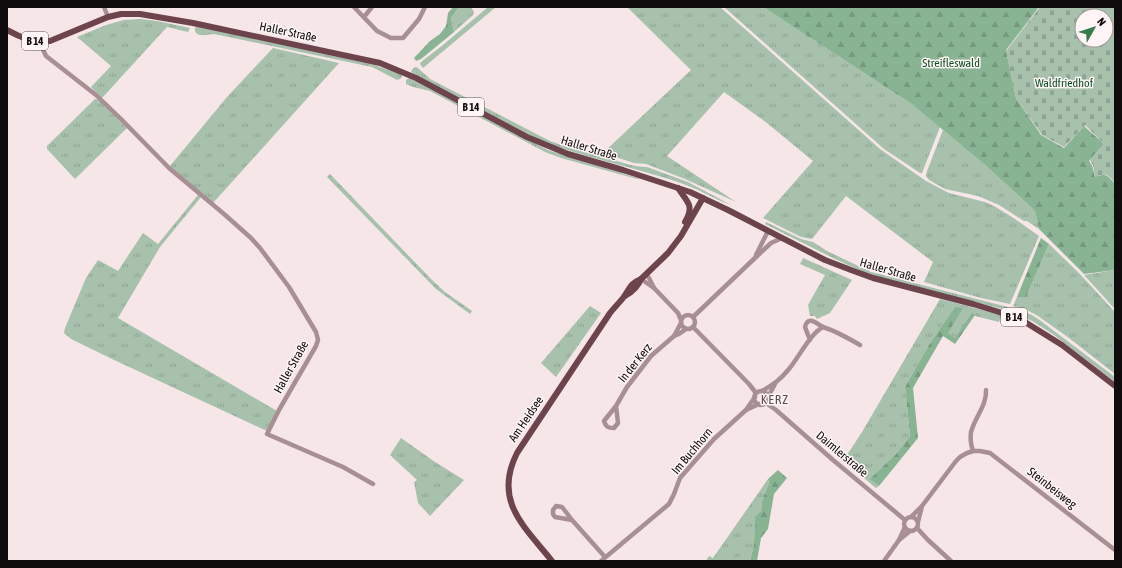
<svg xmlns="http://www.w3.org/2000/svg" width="1122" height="568" viewBox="0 0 1122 568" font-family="'Asap Condensed',sans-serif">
  <defs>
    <pattern id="grass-tufts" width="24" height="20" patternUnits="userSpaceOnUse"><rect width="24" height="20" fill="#a7c1ac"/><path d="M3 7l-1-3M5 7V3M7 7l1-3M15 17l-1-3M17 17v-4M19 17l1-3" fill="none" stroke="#8fa493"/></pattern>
    <pattern id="forest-firs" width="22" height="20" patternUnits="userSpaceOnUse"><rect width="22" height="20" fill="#89b493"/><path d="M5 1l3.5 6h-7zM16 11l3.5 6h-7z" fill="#75997e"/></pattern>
    <pattern id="cemetery-stones" width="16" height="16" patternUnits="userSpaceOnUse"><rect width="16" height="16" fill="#a7c1ac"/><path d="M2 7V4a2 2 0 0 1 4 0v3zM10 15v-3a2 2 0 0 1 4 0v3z" fill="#8fa493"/></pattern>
  </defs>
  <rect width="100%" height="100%" fill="#f6e6e8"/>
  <g fill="url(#grass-tufts)">
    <path d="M459,7H471L474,12L473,15L454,32L451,18Z"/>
    <path d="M488,7H496L423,68L420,64L421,62L443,45Z"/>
    <path d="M627,7H720L880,149L926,181L949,193L985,202L994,206L1012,217L1039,236L1010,304L981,298L924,282L933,262L846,196L812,239L801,237L763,218L813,161L767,123L724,92L667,156L736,202L685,179L646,164L634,163L603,153L691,70Z"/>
    <path d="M724,7H763L913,105L940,127L922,173H920L884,149Z"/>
    <path d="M140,19L157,21L190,28L188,32L167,27L102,98L91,87L111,66L77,37L106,25L124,20Z"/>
    <path d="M197,26L374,65L401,74L402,77L400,79L397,80L372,67L214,34C208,34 194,39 195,28Z"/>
    <path d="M273,48L339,63L213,203L170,166L227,97Z"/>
    <path d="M416,67L418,68L430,79L550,141C570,149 592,154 613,160C624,163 635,167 647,167L688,182L731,205C722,202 715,198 706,194C695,188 683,184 672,180C630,167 587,157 545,143L411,72L413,68Z"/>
    <path d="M409,78L548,150L640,179H637L561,158L545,152L430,91L413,87L406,84V80Z"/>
    <path d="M95,99L100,100L127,128L75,179L47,149V146Z"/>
    <path d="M943,130L985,165L1035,211L1039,229L1027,221H1024L999,205L978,196L945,189L929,180L926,176L927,171Z"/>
    <path d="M330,174L431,279L445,292L472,311L470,314L436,289L327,177Z"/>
    <path d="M198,195L201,197L160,247L118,318L277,411L267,431L112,359L71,339L64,333L65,328L86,278L98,260L118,271L143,233L158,244Z"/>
    <path d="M766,222L801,239L813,242L827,251L871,272L1008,307V309L1006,310L868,274L835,259L765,224Z"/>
    <path d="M1049,244L1079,273L1115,312V374L1069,338L1038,316L1027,310L1013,306L1017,297H1026Z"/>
    <path d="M803,258L852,280L830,313L817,319L815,316H810L808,305L825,275L800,264Z"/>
    <path d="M1115,270V309L1084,275Z"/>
    <path d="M940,299L1002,315L999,322L975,316V315L955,338L947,333L955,307L930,343L905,387L910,436L896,454L871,479L879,486L876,488L843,461L862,432Z"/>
    <path d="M590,306L601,313L556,377L541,363Z"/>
    <path d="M1015,309L1032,315L1041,321L1115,377V382L1054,335L1034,322L1014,312L1013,310Z"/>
    <path d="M401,438L435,462L464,480L430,516L418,503L414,482L417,480L390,455Z"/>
    <path d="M768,479L769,483L762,501L761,511L755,518L754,544L750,561H706L709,556L713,558Z"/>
  </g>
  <g fill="url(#forest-firs)">
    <path d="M453,7H459L451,18L454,32L421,59L416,61L414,58L430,41L440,34L446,26L448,13Z"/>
    <path d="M763,7H1039L1006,50L1016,98L1041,135L1064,148L1084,126L1104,144L1089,161L1092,165L1095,177C1107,173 1107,175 1115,184V270L1084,274L1039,229L1035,211L985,165L913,105Z"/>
    <path d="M1041,238L1049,244L1026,297H1017Z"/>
    <path d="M955,307L963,308L948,333L955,338L972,313L975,315L955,344L943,336L913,388L918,438L879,486L870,479L896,454L910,436L905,387L930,343Z"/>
    <path d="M778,470L787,478L774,494L768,529L761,538L757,561H750L754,544L755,517L761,511L762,501L769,483L768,479Z"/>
  </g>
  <path fill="url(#cemetery-stones)" fill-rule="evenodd" d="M1040,7H1115V183C1107,174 1107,173 1095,177L1093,165L1090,160L1104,144L1085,125L1064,147L1042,135L1016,98L1006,51ZM1082,16H1106V40H1082Z"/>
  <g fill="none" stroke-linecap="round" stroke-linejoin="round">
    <g stroke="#a78f93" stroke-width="4.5">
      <path d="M104,7L108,17"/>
      <path d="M354,7L377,31L391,38H403L419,19L425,7"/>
      <path d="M364,17L372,7"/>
      <path d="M39,41L46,56L96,95L121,119L169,168L224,214L251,238L260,248L289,287L316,332L318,340L316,346L279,410L267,434L343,467L373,484"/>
      <path d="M756,255L768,231"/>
      <path d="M646,274L649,278L654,288"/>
      <path d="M641,279L654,288L678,313L681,320"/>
      <circle cx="688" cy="322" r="7"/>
      <path d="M693,317L756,257L771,243L782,238"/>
      <path d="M693,327L749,384L756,393"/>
      <path d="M674,336L681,323"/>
      <path d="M810,340L805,327C808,315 816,323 823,327"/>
      <path d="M762,391C774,384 780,380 789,369C799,357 810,334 823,327C836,331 848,338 860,345"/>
      <circle cx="761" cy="398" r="7"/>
      <path d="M768,397L775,384"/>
      <path d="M766,403L776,410L833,460L905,520"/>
      <path d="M616,406L618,423L614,428C608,428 606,427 604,421L616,406L627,387L651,356L674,336L679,334L686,329"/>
      <path d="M746,410L759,404"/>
      <path d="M973,451C971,445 970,438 971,432C975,417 987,405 986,390"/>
      <circle cx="911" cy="524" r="7"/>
      <path d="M911,517L922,506L956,461L960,457L967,453L973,451H980L990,453L1115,550"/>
      <path d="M572,520L562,507L556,506L553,510V514L555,517L572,520L605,557"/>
      <path d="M918,522L922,506"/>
      <path d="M917,528L928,540L951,561"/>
      <path d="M899,540L910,531"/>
      <path d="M601,561L669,504L674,494L680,478L714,439L746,410L755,397"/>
      <path d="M884,561L899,540L905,527"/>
    </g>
    <g stroke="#6d444c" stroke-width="6">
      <path d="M7,30L17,35L31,41H50L108,17L121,14H140L193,23L380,63L416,78L527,137L568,154L623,170L690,192L728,210L825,260L851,270L873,278L973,304L1009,315L1025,322L1062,345L1115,386"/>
      <path d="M678,188C687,202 695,205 685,222"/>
      <path d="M625,296C632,292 638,287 641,279"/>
      <path d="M552,561C524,526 493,501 517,453L610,313C614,308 619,303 623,298C630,289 629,284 641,279L668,253L681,236L703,198"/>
    </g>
  </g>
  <g text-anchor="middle" stroke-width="3" stroke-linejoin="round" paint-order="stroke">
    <g fill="#fff5f6" stroke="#585152" stroke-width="1">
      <rect x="22" y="32" width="26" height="18" rx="3"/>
      <rect x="458" y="98" width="26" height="18" rx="3"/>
      <rect x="1001" y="308" width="26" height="18" rx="3"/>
    </g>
    <g font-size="11" font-weight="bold" fill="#100b0c">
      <text x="35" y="45">B 14</text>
      <text x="471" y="111">B 14</text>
      <text x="1014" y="321">B 14</text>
    </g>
    <g font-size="12" fill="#100b0c" stroke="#fff5f6">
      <text transform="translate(288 32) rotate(12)" y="4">Haller Straße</text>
      <text transform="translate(589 148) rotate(17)" y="4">Haller Straße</text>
      <text transform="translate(888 270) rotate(16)" y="4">Haller Straße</text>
      <text transform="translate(635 363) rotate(-51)" y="4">In der Kerz</text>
      <text transform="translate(291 367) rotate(-61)" y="4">Haller Straße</text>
      <text transform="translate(526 419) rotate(-56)" y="4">Am Heidsee</text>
      <text transform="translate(692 451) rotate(-50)" y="4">Im Buchhorn</text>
      <text transform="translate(842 454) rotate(40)" y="4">Daimlerstraße</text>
      <text transform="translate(1052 488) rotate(38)" y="4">Steinbeisweg</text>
    </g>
    <g font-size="12" fill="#0a5126" stroke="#fff5f6">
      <text x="951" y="67">Streifleswald</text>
      <text x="1064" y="87">Waldfriedhof</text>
    </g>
    <g font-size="13" letter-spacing="1" fill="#5c4f51" stroke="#fff5f6">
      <text x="775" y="404">KERZ</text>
    </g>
  </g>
  <rect width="1122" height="568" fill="none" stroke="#100b0c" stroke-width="16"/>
  <g transform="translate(1094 28) rotate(51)"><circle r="19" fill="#fff5f6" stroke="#9f9798"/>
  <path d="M0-3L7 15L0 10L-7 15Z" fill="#347c49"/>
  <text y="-6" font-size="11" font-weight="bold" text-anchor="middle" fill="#100b0c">N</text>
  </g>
</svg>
